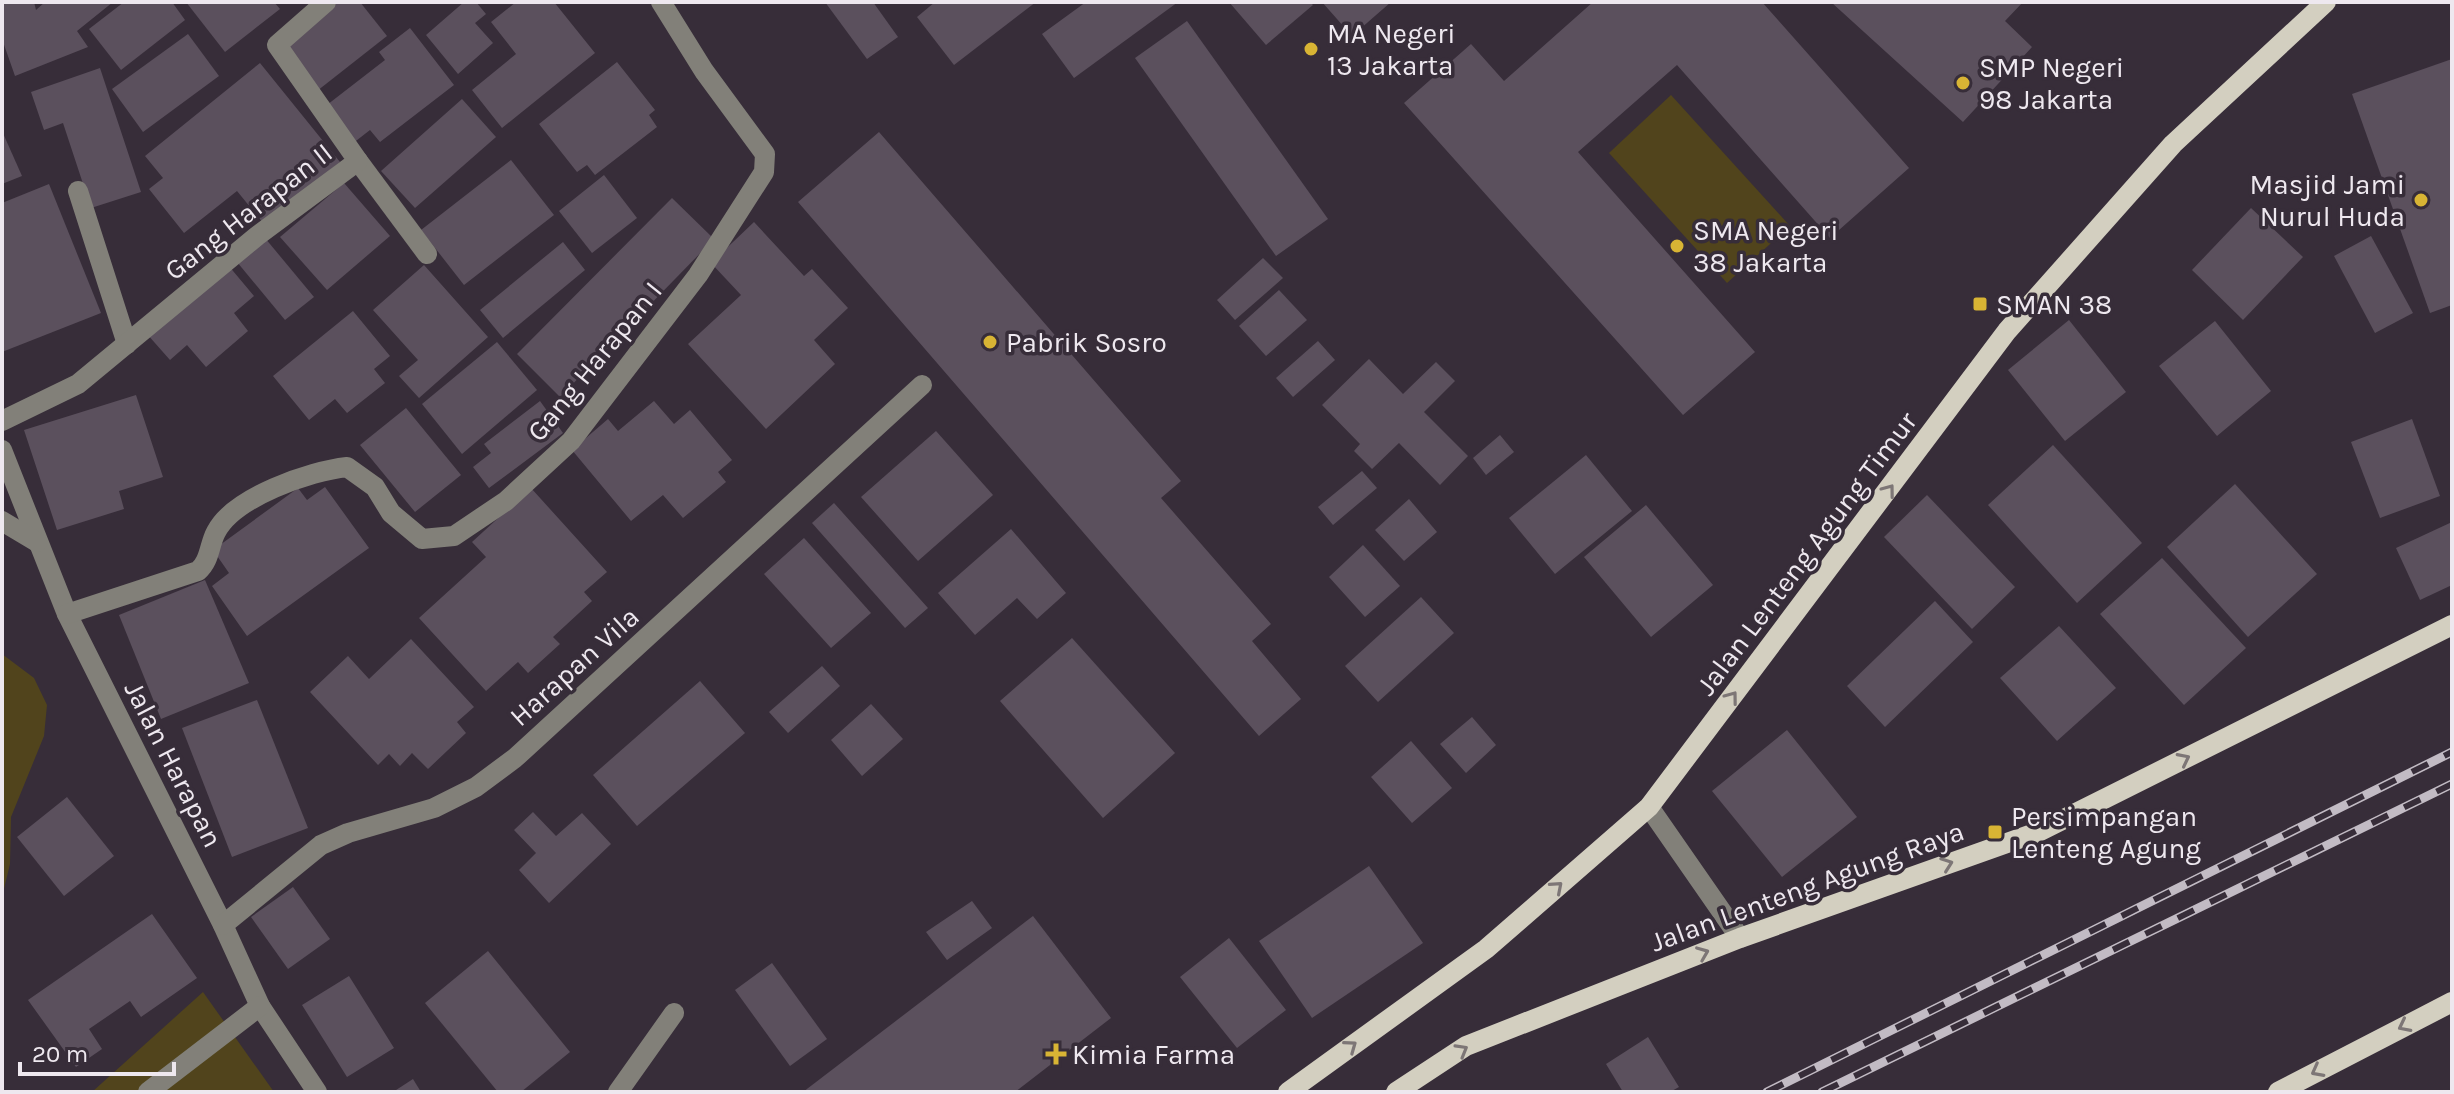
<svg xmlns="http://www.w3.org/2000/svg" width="2454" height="1094" viewBox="0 0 2454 1094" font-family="Karla,sans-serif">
  <rect width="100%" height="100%" fill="#372d39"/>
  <g fill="#51441c">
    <path d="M1671,95L1790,226L1727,283L1609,153Z"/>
    <path d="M2,654L34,678L47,705L44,736L11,817L10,864L2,897Z"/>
    <path d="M203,992L274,1092H92Z"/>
  </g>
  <g fill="#5b505d">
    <path d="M8,2H34L36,10L45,2H113L77,31L88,47L15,76L2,39V5Z"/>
    <path d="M124,2H172L185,20L121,70L89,29Z"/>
    <path d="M186,2H274L280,9L225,52Z"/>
    <path d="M332,2H360L387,36L317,91L279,44Z"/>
    <path d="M464,2H476L486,14L475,23L493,43L458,74L426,35Z"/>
    <path d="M516,2H554L595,53L502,128L472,90L516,54L491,22Z"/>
    <path d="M825,2H873L898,37L867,59Z"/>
    <path d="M935,2H1036L954,65L917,17Z"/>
    <path d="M1086,2H1178L1074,78L1042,34Z"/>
    <path d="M1229,2H1310L1313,5L1266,45Z"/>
    <path d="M1322,2H1391L1352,36Z"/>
    <path d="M1593,2H1762L1909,168L1830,238L1677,65L1578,152L1755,352L1683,415L1404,103L1471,44L1504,81Z"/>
    <path d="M1831,2H2023L2005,21L2032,47L1963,122Z"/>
    <path d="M1187,21L1328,219L1276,256L1135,58Z"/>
    <path d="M410,28L454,85L380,142L370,130L352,144L323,108L385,60L379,52Z"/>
    <path d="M188,34L219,76L143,132L112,89Z"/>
    <path d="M2452,59V305L2430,313L2352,94Z"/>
    <path d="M617,62L655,110L649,115L657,127L595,175L587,165L577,172L539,124Z"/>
    <path d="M260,63L340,162L264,224L237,191L184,233L149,189L163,178L145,156Z"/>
    <path d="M100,68L141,192L91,208L63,123L44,130L31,92Z"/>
    <path d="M462,99L496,137L415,208L381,171Z"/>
    <path d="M2,131L22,176L2,184Z"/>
    <path d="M879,132L1181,481L1161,498L1271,624L1252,641L1301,699L1259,736L798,202Z"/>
    <path d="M511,160L554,215L464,285L421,230Z"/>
    <path d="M604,175L637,218L592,253L559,211Z"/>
    <path d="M344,183L390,236L327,290L280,237Z"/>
    <path d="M49,184L101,313L2,352V203Z"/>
    <path d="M672,198L714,239L560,397L517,354Z"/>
    <path d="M2251,208L2303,257L2243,320L2192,270Z"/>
    <path d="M754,222L804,276L812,269L848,308L814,340L835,364L766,429L688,344L741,295L711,263Z"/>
    <path d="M2371,236L2413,313L2375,333L2334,256Z"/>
    <path d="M265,238L314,297L285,320L237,262Z"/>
    <path d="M563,242L585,270L503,338L480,310Z"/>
    <path d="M1263,258L1283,278L1235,320L1217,300Z"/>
    <path d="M228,265L254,296L234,313L248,331L206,367L187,345L170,360L147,334Z"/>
    <path d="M424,265L488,337L419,398L399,376L418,360L373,310Z"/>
    <path d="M1279,290L1307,320L1266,356L1239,326Z"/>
    <path d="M353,311L390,356L374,369L385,383L347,413L335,399L309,420L273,376Z"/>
    <path d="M2069,320L2126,392L2065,441L2008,370Z"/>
    <path d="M2215,321L2271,391L2217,436L2159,366Z"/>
    <path d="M1318,341L1335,360L1293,397L1276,378Z"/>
    <path d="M497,342L537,390L462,454L422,404Z"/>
    <path d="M1369,359L1403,394L1436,362L1455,381L1424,412L1468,456L1440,485L1399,443L1372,469L1354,451L1360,444L1322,405Z"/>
    <path d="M136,395L163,477L119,491L124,509L57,530L24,430Z"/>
    <path d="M540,401L563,433L489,488L473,467L491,453L484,444Z"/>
    <path d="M654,401L674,424L690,410L732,460L718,472L726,482L683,518L663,495L631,521L572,450L608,419L618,431Z"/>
    <path d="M406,408L461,475L415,512L360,445Z"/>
    <path d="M2412,419L2440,496L2380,518L2351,442Z"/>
    <path d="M936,431L993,495L918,561L861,497Z"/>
    <path d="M1500,435L1514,452L1486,475L1473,458Z"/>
    <path d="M2053,445L2142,543L2077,603L1988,505Z"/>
    <path d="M1586,455L1632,511L1555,574L1509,518Z"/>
    <path d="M1362,471L1377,488L1333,525L1318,507Z"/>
    <path d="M2235,484L2317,574L2248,637L2167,547Z"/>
    <path d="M325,487L369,548L247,636L212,586L229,573L213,550L298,488L307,500Z"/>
    <path d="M531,488L607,572L584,592L592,601L553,637L560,644L528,673L518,662L486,691L419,618L486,557L472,542Z"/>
    <path d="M1927,495L2015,587L1972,629L1884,537Z"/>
    <path d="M1409,499L1437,532L1404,561L1375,530Z"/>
    <path d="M834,503L928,608L905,628L812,523Z"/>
    <path d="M1646,505L1713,585L1651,637L1584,557Z"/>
    <path d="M2452,522V585L2420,600L2396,548Z"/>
    <path d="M1011,529L1066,593L1037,619L1017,598L975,635L938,593Z"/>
    <path d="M804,538L871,613L831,648L764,574Z"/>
    <path d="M1363,545L1400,586L1365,617L1329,577Z"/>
    <path d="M2162,558L2246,648L2184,705L2100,614Z"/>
    <path d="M205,580L249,683L161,719L119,615Z"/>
    <path d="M1421,597L1454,633L1378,702L1345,666Z"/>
    <path d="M1935,601L1973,642L1885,727L1847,686Z"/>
    <path d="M2059,626L2116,688L2057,741L2000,678Z"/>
    <path d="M1072,638L1175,753L1103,818L1000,701Z"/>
    <path d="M411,639L474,707L457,722L466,733L428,769L412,753L400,766L389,754L378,765L310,692L348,656L369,679Z"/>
    <path d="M822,666L840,686L788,733L769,712Z"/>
    <path d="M700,681L745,733L637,826L593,775Z"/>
    <path d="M257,700L308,828L232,857L182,728Z"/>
    <path d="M871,704L903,739L862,776L831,740Z"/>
    <path d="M1472,717L1496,745L1466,773L1440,744Z"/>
    <path d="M1787,730L1857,817L1782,877L1712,791Z"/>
    <path d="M1411,741L1452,788L1412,823L1371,777Z"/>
    <path d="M67,797L114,856L64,896L17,837Z"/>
    <path d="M533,812L556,836L582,813L611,844L549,903L519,870L536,853L514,830Z"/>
    <path d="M1369,866L1423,943L1312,1018L1259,941Z"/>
    <path d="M293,887L330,939L288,969L251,917Z"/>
    <path d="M972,901L992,928L947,960L926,932Z"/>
    <path d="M152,914L197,978L141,1017L130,1001L89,1029L102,1049L76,1067L28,1000Z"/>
    <path d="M1033,916L1111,1018L1015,1092H803Z"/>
    <path d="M1229,938L1286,1010L1237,1048L1180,977Z"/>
    <path d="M488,951L570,1052L521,1092H498L425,1003Z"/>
    <path d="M772,963L827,1039L790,1066L735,990Z"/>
    <path d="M349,976L394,1048L347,1077L302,1005Z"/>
    <path d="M1648,1037L1679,1087L1670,1092H1623L1606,1064Z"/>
    <path d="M413,1079L421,1092H393Z"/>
  </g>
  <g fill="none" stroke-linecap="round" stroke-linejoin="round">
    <g stroke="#828079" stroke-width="20">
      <path d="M358,161L427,254"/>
      <path d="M78,191L127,344"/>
      <path d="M2,421L78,384L257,236L358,161L277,45L326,2"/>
      <path d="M2,450L67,614L223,925L260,1006L317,1092"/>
      <path d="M2,521L37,542"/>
      <path d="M67,614L198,571C210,561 209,545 216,532C234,497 310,471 347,467L375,487L391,513L422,539L454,536L506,501L571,441L698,275L764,172L765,154L704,71L661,2"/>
      <path d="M1649,807L1740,938"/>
      <path d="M223,925L321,845L348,833L434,808L476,787L515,758L922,385"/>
      <path d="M148,1092L260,1006"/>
      <path d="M618,1092L674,1013"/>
    </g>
    <g stroke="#d3cfc0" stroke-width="20">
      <path d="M1288,1092L1486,949L1649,807L2007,331L2173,144L2326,2"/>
      <path d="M1396,1092L1466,1046L1740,938L2038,832L2452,625"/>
      <path d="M2278,1092L2452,1002"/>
    </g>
    <defs>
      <g id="rail">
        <path d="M1767,1092L2452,752"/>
        <path d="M1822,1092L2452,784"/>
      </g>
    </defs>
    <use href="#rail" stroke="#c2bbc4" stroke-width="9"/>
    <use href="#rail" stroke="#372d39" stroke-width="6" stroke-dasharray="18" stroke-linecap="butt"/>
  </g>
  <defs><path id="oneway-chevron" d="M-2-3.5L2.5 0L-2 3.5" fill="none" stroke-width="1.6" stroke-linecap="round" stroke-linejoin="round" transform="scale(2)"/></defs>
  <g stroke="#7d7676">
    <use href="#oneway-chevron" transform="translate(1889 490) rotate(-53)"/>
    <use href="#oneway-chevron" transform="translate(1732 697) rotate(-53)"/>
    <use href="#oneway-chevron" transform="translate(2184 759) rotate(-27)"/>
    <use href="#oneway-chevron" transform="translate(1947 864) rotate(-20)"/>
    <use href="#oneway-chevron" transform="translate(1557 887) rotate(-41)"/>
    <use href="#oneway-chevron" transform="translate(1703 953) rotate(-22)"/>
    <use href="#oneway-chevron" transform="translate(2404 1026) rotate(153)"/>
    <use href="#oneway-chevron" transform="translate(1351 1046) rotate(-36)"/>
    <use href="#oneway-chevron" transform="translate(1462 1050) rotate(-30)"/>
    <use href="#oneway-chevron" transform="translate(2317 1071) rotate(152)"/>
  </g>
  <g fill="#d8b434" stroke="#372d39" stroke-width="3">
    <circle cx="1311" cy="49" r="8"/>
    <circle cx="1963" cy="83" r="8"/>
    <circle cx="2421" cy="200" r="8"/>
    <circle cx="1677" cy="246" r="8"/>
    <rect x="1972" y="296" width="16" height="16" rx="4"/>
    <circle cx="990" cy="342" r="8"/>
    <rect x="1987" y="824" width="16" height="16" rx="4"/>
    <path d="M1052 1042h8v8h8v8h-8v8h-8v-8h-8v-8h8z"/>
  </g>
  <g text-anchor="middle" stroke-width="7" stroke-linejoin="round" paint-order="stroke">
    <g font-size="28" fill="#eee8ef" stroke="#372d39" text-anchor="start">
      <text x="1327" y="43">MA Negeri<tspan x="1327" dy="32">13 Jakarta</tspan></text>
      <text x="1979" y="77">SMP Negeri<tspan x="1979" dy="32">98 Jakarta</tspan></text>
      <text x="2405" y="194" text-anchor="end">Masjid Jami<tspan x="2405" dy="32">Nurul Huda</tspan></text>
      <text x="1693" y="240">SMA Negeri<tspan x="1693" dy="32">38 Jakarta</tspan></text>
      <text x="1996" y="314">SMAN 38</text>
      <text x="1006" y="352">Pabrik Sosro</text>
      <text x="2011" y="826">Persimpangan<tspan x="2011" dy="32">Lenteng Agung</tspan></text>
      <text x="1072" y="1064">Kimia Farma</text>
    </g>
    <g font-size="28" fill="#eee8ef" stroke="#372d39">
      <text transform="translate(248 211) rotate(-38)" y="10">Gang Harapan II</text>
      <text transform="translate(594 361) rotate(-51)" y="10">Gang Harapan I</text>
      <text transform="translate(1806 553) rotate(-53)" y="10">Jalan Lenteng Agung Timur</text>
      <text transform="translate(574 666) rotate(-42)" y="10">Harapan Vila</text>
      <text transform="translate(174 764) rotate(63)" y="10">Jalan Harapan</text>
      <text transform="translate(1807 886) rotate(-20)" y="10">Jalan Lenteng Agung Raya</text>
    </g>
  </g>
  <rect width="2454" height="1094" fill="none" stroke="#eee8ef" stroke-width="8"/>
  <path d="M20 1062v12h154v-12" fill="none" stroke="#eee8ef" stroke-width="4"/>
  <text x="32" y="1062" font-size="24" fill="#eee8ef" stroke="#372d39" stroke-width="6" paint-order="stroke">20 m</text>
</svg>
